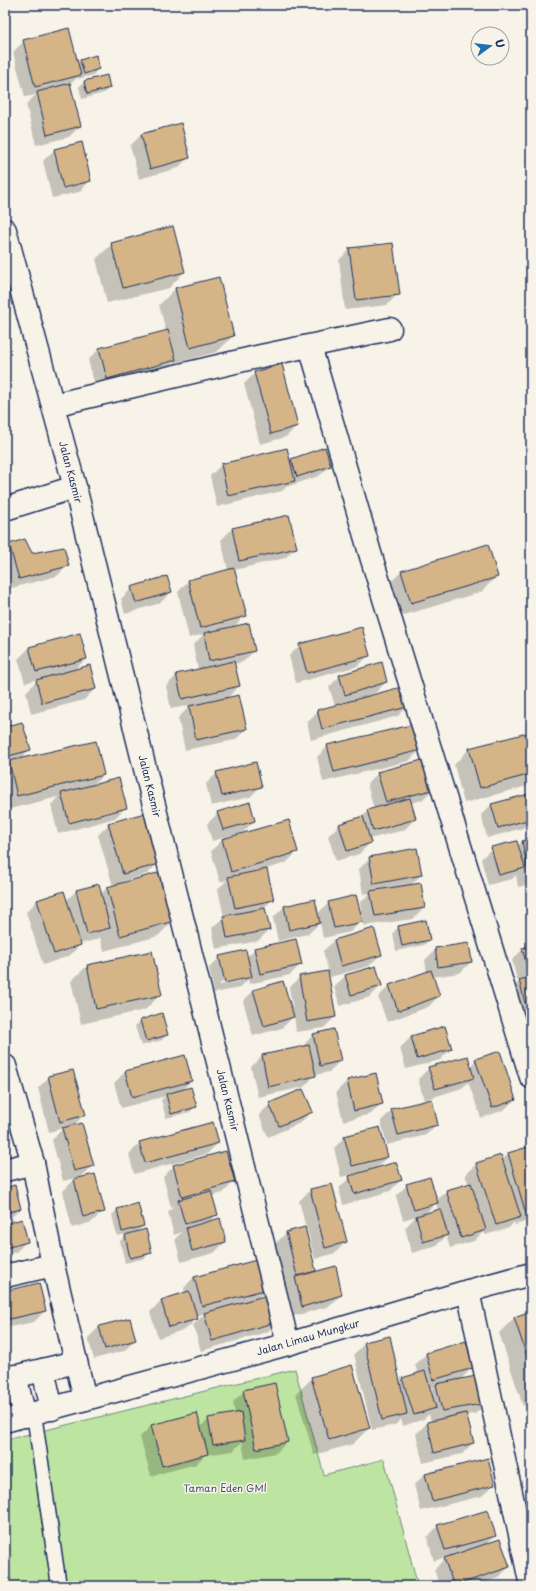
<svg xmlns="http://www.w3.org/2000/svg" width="536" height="1591" viewBox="0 0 536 1591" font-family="'Playpen Sans',sans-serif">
  <rect width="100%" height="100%" fill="#f7f3e8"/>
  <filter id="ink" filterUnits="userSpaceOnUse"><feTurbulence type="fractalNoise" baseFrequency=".025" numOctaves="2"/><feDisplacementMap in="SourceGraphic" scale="8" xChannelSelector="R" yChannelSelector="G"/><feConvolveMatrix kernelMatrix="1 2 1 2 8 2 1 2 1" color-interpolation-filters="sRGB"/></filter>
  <g filter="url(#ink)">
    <path fill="#bde4a0" stroke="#6c8a7f" d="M295,1369L324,1475L384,1459L418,1586H5V1440Z"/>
    <g fill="#0003" fill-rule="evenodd">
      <path d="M24,41L77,64L80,61L98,69L93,75L78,79V77L69,85L80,126L69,137L36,145L26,104L36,95L25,97L13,52Z"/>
      <path d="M106,76L109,88L104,93L82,99L79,87L84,82Z"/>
      <path d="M180,124L189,157L178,168L139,179L130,146L141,135Z"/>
      <path d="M81,143L90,181L79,192L52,198L43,161L54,150Z"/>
      <path d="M112,244L184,272L169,288L107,303L96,259Z"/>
      <path d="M350,249L398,294L387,305L345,310L339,260Z"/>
      <path d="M218,278L233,336L217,352L175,363L174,361L164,371L96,389L88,360L99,349L166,331L159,305L175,289Z"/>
      <path d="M255,373L297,426L286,437L260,444L244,384Z"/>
      <path d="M325,449L330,466L319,476L286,487L282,491L217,507L210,476L221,465L289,462L291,460Z"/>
      <path d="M289,516L296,547L285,558L234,570L245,615L233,628L254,651L243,662L234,664L239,686L226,699L246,729L235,740L185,750L178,718L191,705L171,709L166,686L177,675L198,670L193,645L204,634L189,638L178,592L188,581L228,570L221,540L232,529Z"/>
      <path d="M10,545L32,554L68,565L57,576L8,589L5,578V550Z"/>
      <path d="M401,572L497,576L481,592L395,618L386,587Z"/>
      <path d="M132,588L171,592L160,603L125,614L121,599Z"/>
      <path d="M300,645L369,655L358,666L296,683L289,656Z"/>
      <path d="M29,648L86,659L73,671L95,689L84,700L31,714L26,692L38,679L25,683L18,659Z"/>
      <path d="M340,676L386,682L375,693L369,695V697L409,705L398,716L311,740L307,722L318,711L335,706L329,687Z"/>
      <path d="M5,728L29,750L19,760L103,775L92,786L126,807L115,818L58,834L51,805L58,797L5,810V766L8,764H5Z"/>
      <path d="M531,733V782L527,786L464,803L454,765L469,749Z"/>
      <path d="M328,746L420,750L409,761L323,782L317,757Z"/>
      <path d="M217,773L261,786L250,797L211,806L206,784Z"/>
      <path d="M378,773L433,789L422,800L411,803L415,819L404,830L369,839L370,843L359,854L336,861L328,836L339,825L361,818L368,811L374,809L367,784Z"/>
      <path d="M492,804L531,806V821L523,828L487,838L481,815Z"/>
      <path d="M218,813L254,821L243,832L212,841L207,824Z"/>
      <path d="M109,824L158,863L147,874L122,882L123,883L173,921L158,936L104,951L100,937L98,939L80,944V945L69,956L43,965L26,912L37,901L63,893L66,901L77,890L101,894L107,888L113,886L98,835Z"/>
      <path d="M222,840L297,852L286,863L266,869L273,899L264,908L269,930L258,941L216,949L212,928L224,917L218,889L227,880L220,882L211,851Z"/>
      <path d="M531,840V884L518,887L516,875L512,879L488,885L481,859L492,848L518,846L522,842Z"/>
      <path d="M370,858L421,875L410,886L424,908L413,919L364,926L360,903L370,893L363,894L359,869Z"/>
      <path d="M329,903L362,921L350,932L323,938L320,923L308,934L278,941L273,918L284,907L317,914Z"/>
      <path d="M425,921L429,940L424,945L396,951L393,933L398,927Z"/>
      <path d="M334,941L380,955L369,966L330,977L323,951Z"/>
      <path d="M531,947V1009L515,1013L509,992L522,979L517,980L512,960L523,949Z"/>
      <path d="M255,949L301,964L290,975L249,984L248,979L240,988L214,993L209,968L220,957H247ZM240,979V981L220,985V983Z"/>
      <path d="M436,949L471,962L460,973L432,977L439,996L428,1007L387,1022L378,997L389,986L427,973L425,960Z"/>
      <path d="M151,952L161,994L145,1010L81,1024L71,981L87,966Z"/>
      <path d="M345,976L381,986L370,997L340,1006L334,987Z"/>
      <path d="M300,977L335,1017L324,1028L296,1032L294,1016L282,1028L253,1036L243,1001L254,990L293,1010L289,988Z"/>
      <path d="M141,1020L167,1034L162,1040L141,1046L135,1026Z"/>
      <path d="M444,1027L451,1049L440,1060L406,1069L400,1048L411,1037Z"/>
      <path d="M333,1031L340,1061L329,1072L315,1075L304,1087L258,1097L251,1067L262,1056L302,1047L313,1035Z"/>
      <path d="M476,1060L515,1099L504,1110L481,1118L468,1082L462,1088L424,1100L418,1079L429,1068L470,1067Z"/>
      <path d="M125,1072L191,1081L181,1091L195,1107L190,1112L166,1118L161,1100L166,1096L121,1108L114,1083Z"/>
      <path d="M49,1077L84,1115L73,1126L93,1165L80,1178L103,1211L92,1222L72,1228L63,1191L76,1178L63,1181L52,1140L63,1128L49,1132L38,1088Z"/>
      <path d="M347,1081L382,1103L371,1114L343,1121L336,1092Z"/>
      <path d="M270,1104L311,1112L300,1123L268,1137L259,1115Z"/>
      <path d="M392,1110L437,1124L426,1135L387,1145L381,1121Z"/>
      <path d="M345,1137L387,1157L374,1170L401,1180L390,1191L343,1205L339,1188L350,1177L366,1172V1171L341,1177L334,1148Z"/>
      <path d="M140,1143H218L207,1154L134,1174L129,1154Z"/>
      <path d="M531,1147V1220L515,1225L514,1222L509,1228L485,1235L484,1231L474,1241L450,1248L446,1236L436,1246L412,1253L405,1228L416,1216L403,1220L396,1196L407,1185L436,1201L447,1191L469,1185L465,1175L476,1164L500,1156L501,1161L509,1153ZM436,1203L438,1210L425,1214Z"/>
      <path d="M174,1166L234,1182L223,1193L212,1196L217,1214L209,1222L225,1242L214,1253L181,1262L175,1239L182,1232L174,1235L168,1212L174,1206L171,1207L163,1177Z"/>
      <path d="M331,1185L346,1242L335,1253L315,1259L307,1229H305L316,1272L341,1295L330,1306L291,1317L284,1289L286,1287L275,1244L286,1233L306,1228L299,1201L310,1190Z"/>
      <path d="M5,1189L20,1209L9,1220L5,1221Z"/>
      <path d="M117,1210L143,1226L136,1233L150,1252L145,1258L125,1263L120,1241L127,1234L117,1236L112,1215Z"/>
      <path d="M5,1225L27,1241L16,1252L5,1255Z"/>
      <path d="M194,1277L267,1289L256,1299L278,1321L267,1332L201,1351L193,1325L206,1313L196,1316L197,1318L186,1329L158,1338L150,1312L161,1301L185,1293L184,1288Z"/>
      <path d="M5,1292L45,1311L34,1322L5,1328Z"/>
      <path d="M531,1312V1404L523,1406L499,1333L514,1318Z"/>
      <path d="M99,1327L135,1340L124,1351L94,1359L88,1338Z"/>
      <path d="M365,1343L399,1382L403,1378L418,1374L415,1365L426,1354L465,1343L472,1368L460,1380L486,1403L475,1414L466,1415L473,1443L462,1454L423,1463L416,1434L427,1423L431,1422L429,1414L424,1419L403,1426L401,1419L395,1425L372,1430L354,1354ZM434,1387L430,1391L429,1388Z"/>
      <path d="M312,1378L369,1428L353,1444L314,1455L296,1394Z"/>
      <path d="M244,1391L287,1442L276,1453L245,1459L242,1442L233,1451L205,1455L196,1464L151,1476L140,1437L151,1426L200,1427L209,1419L235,1414L233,1402Z"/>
      <path d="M425,1474L493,1485L482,1496L421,1511L414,1485Z"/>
      <path d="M531,1478V1498L528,1482Z"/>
      <path d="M438,1526L494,1536L485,1545L509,1567L498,1578L475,1586H440L434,1570L446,1557L434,1561L427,1537Z"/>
    </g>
    <g fill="#d5b588" stroke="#1b2f5e">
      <path d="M69,28L81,75L35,87L23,40Z"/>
      <path d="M96,55L99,69L84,74L80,60Z"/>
      <path d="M107,75L110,88L87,94L84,81Z"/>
      <path d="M70,83L81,126L47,135L37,92Z"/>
      <path d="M181,123L190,158L150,169L141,134Z"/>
      <path d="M82,142L91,181L63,188L54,149Z"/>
      <path d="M173,226L185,272L123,288L111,243Z"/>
      <path d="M393,243L400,295L356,300L349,248Z"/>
      <path d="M219,277L234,336L190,348L175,288Z"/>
      <path d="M168,330L176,360L107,379L99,348Z"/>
      <path d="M282,364L298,426L271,434L254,372Z"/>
      <path d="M325,447L331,466L297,477L291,459Z"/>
      <path d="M287,448L295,481L228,496L221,464Z"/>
      <path d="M289,515L297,548L239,561L232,528Z"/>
      <path d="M25,539L32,553L64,547L69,566L19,579L9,544Z"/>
      <path d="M488,544L498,577L411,603L401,571Z"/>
      <path d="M234,568L247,616L200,628L188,580Z"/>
      <path d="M167,576L172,592L136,603L131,587Z"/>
      <path d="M249,623L255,651L209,661L204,633Z"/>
      <path d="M362,627L370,656L307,673L299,644Z"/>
      <path d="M80,633L87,659L36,672L29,647Z"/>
      <path d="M234,661L240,686L182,699L176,674Z"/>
      <path d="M382,662L387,682L345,695L339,675Z"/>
      <path d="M90,665L96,689L42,703L36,680Z"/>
      <path d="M405,686L411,706L322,729L317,710Z"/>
      <path d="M239,695L247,729L196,740L189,706Z"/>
      <path d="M22,722L31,750L5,757V727Z"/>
      <path d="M415,724L421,750L334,772L327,745Z"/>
      <path d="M531,732V774L480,788L469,748Z"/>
      <path d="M96,741L104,775L17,796L9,761Z"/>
      <path d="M426,759L435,789L386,802L377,772Z"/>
      <path d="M256,762L262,787L222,796L216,772Z"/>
      <path d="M119,778L127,808L69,823L61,793Z"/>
      <path d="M529,794L531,802V819L498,828L491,804Z"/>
      <path d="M410,798L416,819L373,831L367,810Z"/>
      <path d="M250,802L255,821L223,830L217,812Z"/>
      <path d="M145,813L159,864L123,874L108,823Z"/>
      <path d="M363,816L371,843L347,851L339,824Z"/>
      <path d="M289,820L298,852L231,872L222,839Z"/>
      <path d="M531,839V876L529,877L522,841Z"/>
      <path d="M517,841L525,868L499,875L491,847Z"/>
      <path d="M417,848L422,875L374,884L369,857Z"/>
      <path d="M267,869L274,900L235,908L228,877Z"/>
      <path d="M161,872L174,921L120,936L107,887Z"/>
      <path d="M421,883L425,908L375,916L370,891Z"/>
      <path d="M99,884L110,928L87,934L76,890Z"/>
      <path d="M64,891L81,945L54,954L37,900Z"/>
      <path d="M356,895L363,922L334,928L328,902Z"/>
      <path d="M315,899L320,923L289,930L284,906Z"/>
      <path d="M265,908L270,930L227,938L223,916Z"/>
      <path d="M426,920L430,940L402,946L398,926Z"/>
      <path d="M374,928L382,955L341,966L334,940Z"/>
      <path d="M296,939L302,965L260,974L254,948Z"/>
      <path d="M469,943L472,962L438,967L435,948Z"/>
      <path d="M531,946V969L528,970L522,948Z"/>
      <path d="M246,950L252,977L225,983L219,956Z"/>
      <path d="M152,951L162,995L96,1009L87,965Z"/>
      <path d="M376,966L382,986L351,995L345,975Z"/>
      <path d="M431,970L440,996L398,1011L389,985Z"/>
      <path d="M328,971L336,1017L307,1022L299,976Z"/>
      <path d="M531,977V1001L525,1003L519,980Z"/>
      <path d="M283,981L294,1017L264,1026L253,990Z"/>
      <path d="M162,1013L168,1035L146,1041L140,1020Z"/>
      <path d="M445,1026L452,1049L417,1059L411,1036Z"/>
      <path d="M334,1029L341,1061L320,1066L313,1034Z"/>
      <path d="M309,1045L316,1076L268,1087L262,1055Z"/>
      <path d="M500,1051L516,1100L492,1108L475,1059Z"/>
      <path d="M185,1055L192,1081L132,1097L125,1071Z"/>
      <path d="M468,1056L474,1078L435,1089L428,1067Z"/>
      <path d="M73,1070L86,1115L60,1122L48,1076Z"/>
      <path d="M376,1073L383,1104L354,1111L347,1080Z"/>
      <path d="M191,1087L197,1107L171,1114L166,1094Z"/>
      <path d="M303,1089L313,1112L279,1126L269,1103Z"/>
      <path d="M432,1099L438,1125L398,1135L391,1109Z"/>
      <path d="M213,1122L219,1143L145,1163L139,1142Z"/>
      <path d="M82,1123L94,1166L74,1171L62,1128Z"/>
      <path d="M380,1127L388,1157L352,1166L344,1136Z"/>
      <path d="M531,1146V1213L526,1214L508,1153Z"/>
      <path d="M226,1151L235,1182L182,1197L173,1165Z"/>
      <path d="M501,1155L521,1217L496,1225L476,1163Z"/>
      <path d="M396,1162L402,1180L354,1194L349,1176Z"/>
      <path d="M95,1174L105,1212L83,1217L74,1179Z"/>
      <path d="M430,1177L438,1203L414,1210L406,1184Z"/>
      <path d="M471,1183L486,1230L461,1238L446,1190Z"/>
      <path d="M332,1184L347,1242L325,1248L310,1189Z"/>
      <path d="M15,1185L21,1209L5,1213V1188Z"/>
      <path d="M211,1191L218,1215L185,1224L178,1200Z"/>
      <path d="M138,1203L144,1226L122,1232L117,1209Z"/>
      <path d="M440,1209L448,1235L423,1242L416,1216Z"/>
      <path d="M220,1218L226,1242L192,1251L186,1228Z"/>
      <path d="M22,1219L28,1242L5,1248V1224Z"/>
      <path d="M305,1227L316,1271L297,1276L286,1232Z"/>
      <path d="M146,1229L152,1253L130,1258L125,1235Z"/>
      <path d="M260,1259L268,1289L202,1306L194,1277Z"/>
      <path d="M336,1266L342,1295L302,1307L295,1277Z"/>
      <path d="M39,1283L46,1311L5,1320V1291Z"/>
      <path d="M189,1291L198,1319L169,1327L161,1300Z"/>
      <path d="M271,1294L279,1321L212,1341L204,1313Z"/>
      <path d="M531,1311V1369L514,1317Z"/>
      <path d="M130,1318L136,1340L105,1349L99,1326Z"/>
      <path d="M390,1336L407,1414L382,1420L364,1342Z"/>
      <path d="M466,1341L473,1368L433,1380L426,1353Z"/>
      <path d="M352,1365L370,1428L329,1440L311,1377Z"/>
      <path d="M425,1371L436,1408L414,1415L402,1378Z"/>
      <path d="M481,1375L487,1403L442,1411L436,1384Z"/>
      <path d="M275,1383L288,1442L256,1449L243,1390Z"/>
      <path d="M241,1412L245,1440L213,1445L208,1418Z"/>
      <path d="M197,1413L208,1454L162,1466L151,1425Z"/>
      <path d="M466,1413L474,1443L434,1453L427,1422Z"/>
      <path d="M488,1458L495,1485L432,1501L425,1474Z"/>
      <path d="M488,1510L496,1536L445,1550L437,1525Z"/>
      <path d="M500,1539L510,1567L454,1586L444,1558Z"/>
    </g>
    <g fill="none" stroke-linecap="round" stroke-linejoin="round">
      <defs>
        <path id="service" d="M34,1414L59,1586"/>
        <g id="minor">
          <path d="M5,230L75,487L288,1344"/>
          <path d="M310,346L370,553L531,1077"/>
          <path d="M53,405L261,356L390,329"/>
          <path d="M5,509L75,487"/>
          <path d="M5,1066L33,1163L53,1265L85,1399"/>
          <path d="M5,1170L33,1163"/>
          <path d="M5,1276L53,1265"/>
          <path d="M468,1291L531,1586"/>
          <path d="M43,1370L52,1409"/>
          <path d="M15,1376L25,1416"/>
          <path d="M5,1379L76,1362"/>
        </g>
        <path id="tertiary" d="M5,1421L288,1344L468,1291L531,1274"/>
      </defs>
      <use href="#service" stroke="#1b2f5e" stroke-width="17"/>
      <use href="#minor" stroke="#1b2f5e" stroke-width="25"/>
      <use href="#tertiary" stroke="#1b2f5e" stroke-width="25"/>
      <use href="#service" stroke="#f7f3e8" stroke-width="14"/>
      <use href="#minor" stroke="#f7f3e8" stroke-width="22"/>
      <use href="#tertiary" stroke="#f7f3e8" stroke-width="22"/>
    </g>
  </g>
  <g text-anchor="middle" stroke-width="3" stroke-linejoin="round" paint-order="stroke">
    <g font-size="10" fill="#1b2f5e" stroke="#f7f3e8">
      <text transform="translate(71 472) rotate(75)" y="4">Jalan Kasmir</text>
      <text transform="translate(150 786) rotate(76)" y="4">Jalan Kasmir</text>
      <text transform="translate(228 1100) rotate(76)" y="4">Jalan Kasmir</text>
      <text transform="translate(308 1337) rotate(-16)" y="4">Jalan Limau Mungkur</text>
    </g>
    <g font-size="10" fill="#3b536b" stroke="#f7f3e8">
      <text x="225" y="1492">Taman Eden GMI</text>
    </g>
  </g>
  <rect width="536" height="1591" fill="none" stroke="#f7f3e8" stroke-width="20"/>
  <rect x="10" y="10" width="516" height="1571" fill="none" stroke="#1b2f5e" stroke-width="1.5" filter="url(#ink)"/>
  <g transform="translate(490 46) rotate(75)"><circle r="19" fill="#f7f3e8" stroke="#9fa5b1"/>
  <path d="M0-3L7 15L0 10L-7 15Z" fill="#1f6fb2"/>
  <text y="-6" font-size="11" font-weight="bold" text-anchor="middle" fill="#1b2f5e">U</text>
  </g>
</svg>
